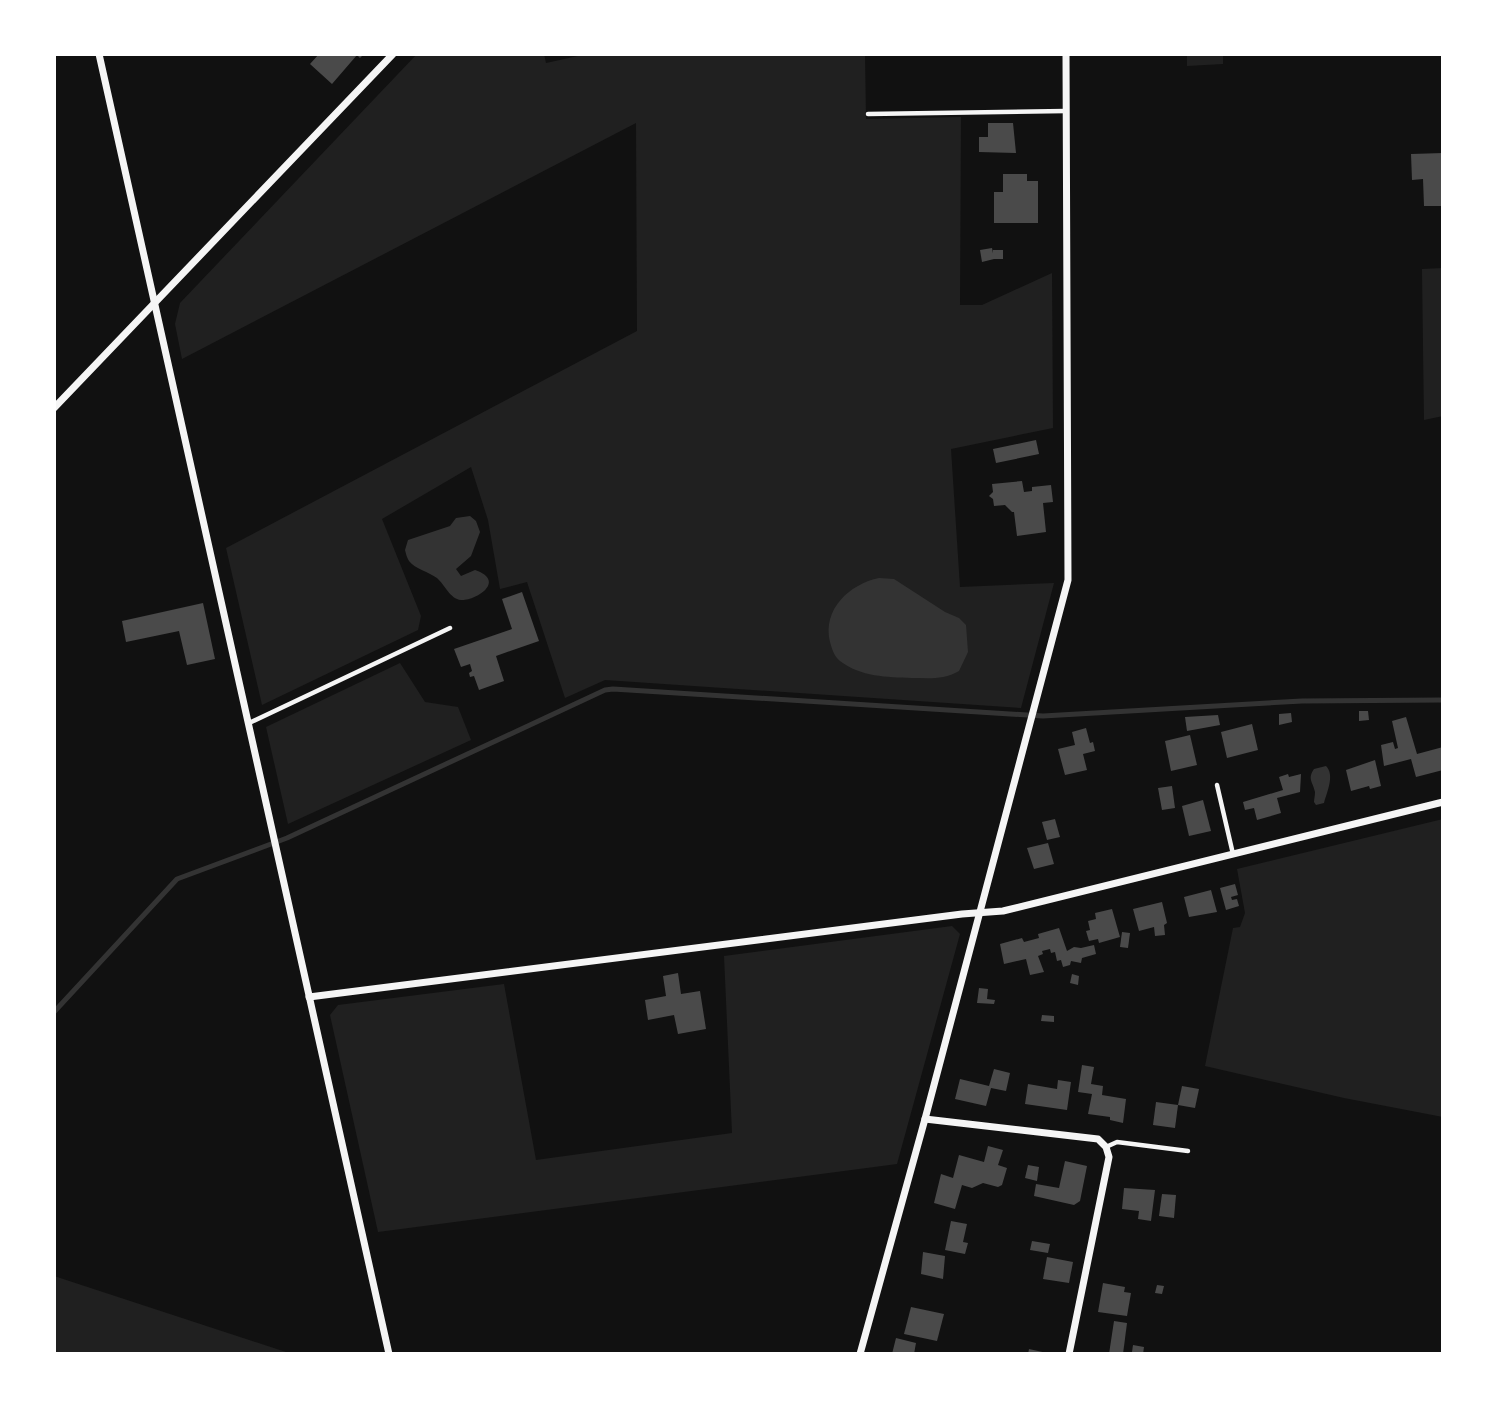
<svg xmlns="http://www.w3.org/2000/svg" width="1497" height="1408" viewBox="0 0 1497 1408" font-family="'PT Sans',sans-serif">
  <rect width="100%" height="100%" fill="#111"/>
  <g fill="#202020">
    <path d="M417,54H544L546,63L587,54H865L866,119L961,117L960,305H982L1052,273L1053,428L951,449L960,587L1054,583L1021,708L605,680L565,698L527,582L500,589L488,520L471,467L382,519L421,616L418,630L262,705L226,548L637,331L636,123L182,359L175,324L180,303Z"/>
    <path d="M1187,54H1223V64L1187,66Z"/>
    <path d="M1443,268V416L1424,420L1422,269Z"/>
    <path d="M400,663L425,702L458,707L471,740L288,824L266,727Z"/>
    <path d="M1443,819V1117L1344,1098L1205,1066L1233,928L1240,927L1245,913L1237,869Z"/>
    <path d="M952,926L960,934L897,1164L378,1232L330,1015L338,1005L504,984L536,1160L732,1133L724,956Z"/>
    <path d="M54,1276L292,1354H54Z"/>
  </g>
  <g fill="#333">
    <path d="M470,516L476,521L480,532L471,556L456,569L461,576L475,570C507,581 476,601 461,600C450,599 445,585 437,578C429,572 415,569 409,561C407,558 406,554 405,550L408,540L450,526L456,518Z"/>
    <path d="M879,578L894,579L945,612L959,618L966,625L968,652L959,671C944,680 929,678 912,678C887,677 861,677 840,661C834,656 832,649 830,642C822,609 850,584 879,578Z"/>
    <path d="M1326,766C1335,775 1327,792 1324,803L1316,805L1314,802C1314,799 1315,796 1315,792C1313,782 1307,779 1314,769Z"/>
  </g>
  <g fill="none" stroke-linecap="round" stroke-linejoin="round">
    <path stroke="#333" stroke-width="5" d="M54,1012L177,879L287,838L605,690L613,689L1043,716L1302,701L1443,700"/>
  </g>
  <g fill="#4a4a4a">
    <path d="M319,54H364L360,58L357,55L332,84L310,64Z"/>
    <path d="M988,123H1013L1016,153L979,152V137H988Z"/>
    <path d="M1443,153V206H1424L1423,179L1412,180L1411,154Z"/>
    <path d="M1003,174H1027V181H1038V223H994V192H1003Z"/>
    <path d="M992,248L994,259L982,262L980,250Z"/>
    <rect x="993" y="250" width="10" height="9"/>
    <path d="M1036,440L1039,454L996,463L993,449Z"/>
    <path d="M1022,481L1024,492L1032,491V487L1051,485L1053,502L1043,503L1046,532L1017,536L1014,512H1012L1005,505L994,506L993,499L989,496L993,492L992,484Z"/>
    <path d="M522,592L539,641L496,656L504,681L479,690L474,676L470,677L469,673L472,671L470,664L461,667L454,649L512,629L502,599Z"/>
    <path d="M203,603L215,659L187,665L179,631L126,642L122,621Z"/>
    <path d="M1359,711H1368L1369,720L1359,721Z"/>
    <path d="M1291,713L1292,722L1279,725V714Z"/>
    <path d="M1218,715L1220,725L1187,731L1185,717Z"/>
    <path d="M1406,717L1417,754L1443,747V770L1416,777L1411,759L1384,766L1381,745L1393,742L1395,749L1398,748L1392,721Z"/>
    <path d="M1252,724L1258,750L1227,758L1221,732Z"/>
    <path d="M1086,728L1090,743L1093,742L1095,751L1083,754L1087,770L1065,775L1058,749L1075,745L1072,732Z"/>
    <path d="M1190,735L1197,765L1171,771L1165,741Z"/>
    <path d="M1375,760L1381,786L1370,789L1369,786L1351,791L1346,770Z"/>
    <path d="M1288,774L1289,777L1301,774L1300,792L1277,798L1281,813L1257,820L1254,808L1245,810L1243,802L1283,790L1279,777Z"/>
    <path d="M1172,786L1175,808L1162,810L1158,788Z"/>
    <path d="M1203,800L1211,831L1189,836L1182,806Z"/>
    <path d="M1055,819L1060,837L1047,840L1042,822Z"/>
    <path d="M1048,843L1054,864L1034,869L1027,848Z"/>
    <path d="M1235,884L1238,895L1231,897L1232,900L1237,899L1239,906L1226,910L1220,888Z"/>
    <path d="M1211,890L1217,912L1189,917L1184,897Z"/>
    <path d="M1162,902L1167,923L1164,925L1165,935L1155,936L1154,927L1139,931L1133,909Z"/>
    <path d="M1112,909L1120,937L1099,943L1098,939L1089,941L1086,931L1090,930L1088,921L1096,919L1095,913Z"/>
    <path d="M1059,928L1067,951L1074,947L1081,948L1094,945L1096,954L1082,958L1081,963L1071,961L1070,965L1063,967L1061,960L1057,961L1055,952L1051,953L1050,949L1042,951L1043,954L1038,956L1044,972L1030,975L1026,959L1004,964L1000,944L1022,938L1024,942L1039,938L1038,934Z"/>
    <path d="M1122,932L1130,933L1128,948L1120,947Z"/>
    <path d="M678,973L681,994L700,991L706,1029L678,1034L674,1015L648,1020L645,1000L666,996L663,976Z"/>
    <path d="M1072,974L1079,976L1078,985L1070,983Z"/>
    <path d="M979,988L988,989L987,999L995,1000L994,1004L977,1003Z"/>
    <path d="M1042,1015L1054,1016V1022L1041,1021Z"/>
    <path d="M1082,1065L1094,1067L1091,1084L1103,1086L1102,1095L1126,1099L1123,1123L1110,1120V1117L1088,1114L1092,1094L1078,1092Z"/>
    <path d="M994,1069L1010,1073L1006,1091L991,1088L986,1106L955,1099L960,1079L989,1086Z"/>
    <path d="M1058,1080L1071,1082L1067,1110L1025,1104L1028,1084L1057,1089Z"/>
    <path d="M1182,1086L1199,1089L1195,1108L1178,1105Z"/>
    <path d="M1156,1102L1178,1105L1175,1128L1153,1125Z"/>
    <path d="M988,1146L1003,1150L998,1165L1007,1168L1002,1185L998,1187L983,1183L972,1188L962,1185L955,1209L934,1203L941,1174L953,1178L959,1155L984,1162Z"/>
    <path d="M1065,1161L1087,1166L1080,1201L1074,1205L1034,1196L1036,1184L1059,1188Z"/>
    <path d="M1028,1165L1039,1167L1037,1181L1025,1178Z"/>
    <path d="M1124,1188L1155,1190L1151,1221L1138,1219L1139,1211L1122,1209Z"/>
    <path d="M1162,1194L1176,1195L1174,1218L1159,1216Z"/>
    <path d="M951,1221L967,1224L963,1242L968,1243L965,1254L945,1250Z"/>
    <path d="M1032,1241L1050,1244L1048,1253L1030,1250Z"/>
    <path d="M923,1252L945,1256L943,1279L921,1274Z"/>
    <path d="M1047,1257L1073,1262L1069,1283L1043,1279Z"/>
    <path d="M1103,1283L1125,1287L1124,1292L1131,1293L1127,1316L1098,1312Z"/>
    <path d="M1157,1285L1164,1286L1162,1294L1155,1293Z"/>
    <path d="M911,1307L944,1314L937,1341L904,1334Z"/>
    <path d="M1114,1321L1127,1323L1123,1354H1109Z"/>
    <path d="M896,1338L916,1343L914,1354H892Z"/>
    <path d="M1133,1345L1144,1347L1143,1354L1132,1352Z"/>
    <path d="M1029,1349L1047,1353V1354H1028Z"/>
  </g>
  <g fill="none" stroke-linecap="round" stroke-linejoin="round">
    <g stroke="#f5f5f5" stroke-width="4.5">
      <path d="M868,114L1066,111"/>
      <path d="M249,723L450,628"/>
      <path d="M1217,785L1233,854"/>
      <path d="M1106,1147L1117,1142L1188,1151"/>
    </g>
    <g stroke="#f5f5f5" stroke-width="7">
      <path d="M99,54L389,1354"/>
      <path d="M54,408L393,54"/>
      <path d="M309,997L962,914L1003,911L1443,802"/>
      <path d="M925,1119L1098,1139L1106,1147L1109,1157L1069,1354"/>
      <path d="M860,1354L925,1119L1068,580L1066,54"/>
    </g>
  </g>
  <rect width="1497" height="1408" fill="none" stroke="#ffffff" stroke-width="112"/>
</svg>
